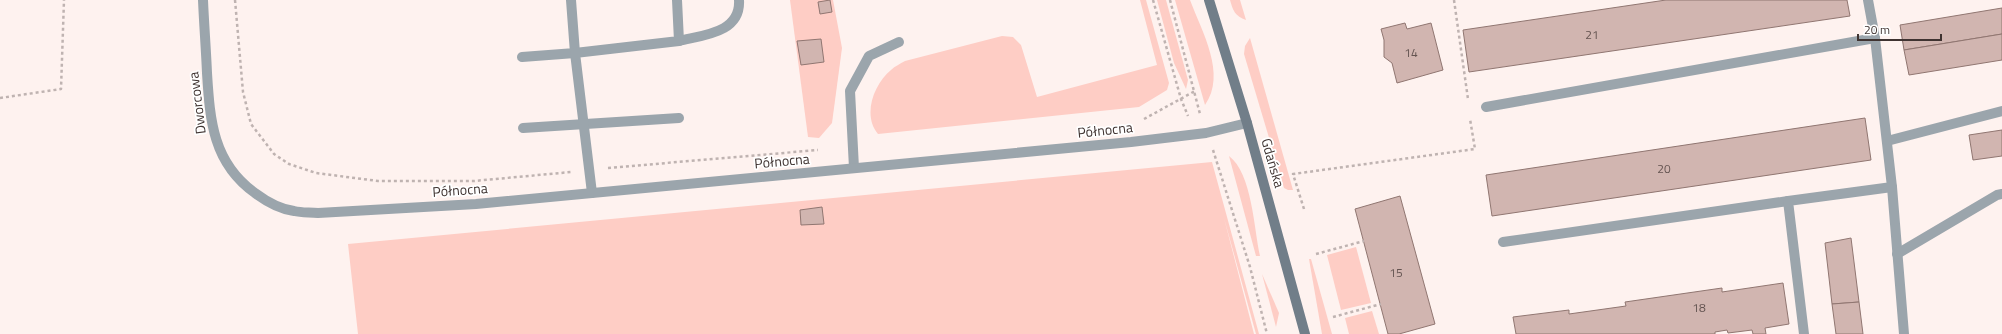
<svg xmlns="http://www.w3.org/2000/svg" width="2002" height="334" viewBox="0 0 2002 334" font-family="'Titillium Web',sans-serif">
  <rect width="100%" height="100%" fill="#fef2ef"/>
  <g fill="#fecdc5">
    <path d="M790,0H833L842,48L832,123L819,138L808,137Z"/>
    <path d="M1140,0H1146L1169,83L1167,90L1139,107L878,134C862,115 874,84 891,70C895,66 900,64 905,61L1002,36L1013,37L1021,45L1037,97L1157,65Z"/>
    <path d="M1157,0H1166L1188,80L1186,89L1174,63Z"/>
    <path d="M1175,0H1190C1202,32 1227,74 1205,105Z"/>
    <path d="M1230,0H1240L1246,20C1235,16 1233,11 1230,0Z"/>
    <path d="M1250,38L1293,190H1288L1284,188L1244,54L1245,46Z"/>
    <path d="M1229,156C1252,173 1254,229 1260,256H1256Z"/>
    <path d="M1212,162L1259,334H1256L1224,218L1254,334H358L348,244Z"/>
    <path d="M1356,247L1371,303L1341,310L1327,255Z"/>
    <path d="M1309,259H1311L1332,334H1322Z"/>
    <path d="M1262,274L1279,313L1276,327Z"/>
    <path d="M1372,311L1379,334H1349L1345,318Z"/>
  </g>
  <g fill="#d1b5b0" stroke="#907671">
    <path d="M830,0L832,12L820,14L818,2Z"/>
    <path d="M1666,0H1847L1850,16L1469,72L1463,30Z"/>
    <path d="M2002,8V34L1904,50L1900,25Z"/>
    <path d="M1405,23L1407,29L1431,23L1443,70L1397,83L1392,63L1384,57V40L1381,29Z"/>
    <path d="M2002,34V60L1909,75L1904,50Z"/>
    <path d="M821,39L824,62L801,65L797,41Z"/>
    <path d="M1865,118L1871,160L1492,216L1486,175Z"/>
    <path d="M2002,130V156L1973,160L1969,135Z"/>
    <path d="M1400,196L1435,324L1399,334H1388L1355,209Z"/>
    <path d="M822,207L824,224L801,225L800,210Z"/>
    <path d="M1851,238L1859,302L1832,304L1825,243Z"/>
    <path d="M1783,283L1789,324L1765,328L1766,334H1753L1752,330L1728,333L1727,330L1715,332V334H1516L1513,317L1569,310V314L1626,306L1625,302L1722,288V292Z"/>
    <path d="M1859,302L1863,334H1836L1832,304Z"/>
  </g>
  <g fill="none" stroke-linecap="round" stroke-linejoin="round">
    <g stroke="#bfb3b1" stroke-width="2.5" stroke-dasharray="3 3" stroke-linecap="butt">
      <path d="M235,0L243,92L251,124L274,154L289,164L316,173L378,181H474L571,172"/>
      <path d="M1153,0L1181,99L1188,116"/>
      <path d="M1170,0L1200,114"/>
      <path d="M1454,0L1468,99"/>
      <path d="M0,98L61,89L64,0"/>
      <path d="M1144,119L1195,91"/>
      <path d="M1213,150L1250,267L1267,334"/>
      <path d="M608,168L818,150"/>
      <path d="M1304,209L1293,174L1475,149L1470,119"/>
      <path d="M1316,254L1364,241"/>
      <path d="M1333,317L1381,304"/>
    </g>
    <g stroke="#9ba5ac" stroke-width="10">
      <path d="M679,41C703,35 741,33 739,0"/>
      <path d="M522,57L575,53L571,0"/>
      <path d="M1486,107L1875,38"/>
      <path d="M523,128L679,118"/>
      <path d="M1887,141L2002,111"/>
      <path d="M854,168L850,91L869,56L899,42"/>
      <path d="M1892,187L1904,334"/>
      <path d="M592,193L575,53L679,41L677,0"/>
      <path d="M1503,242L1788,201"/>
      <path d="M1897,254L1997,195L2002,194"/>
      <path d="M1804,334L1788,201L1892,187L1875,38L1868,0"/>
    </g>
    <path stroke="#9ba5ac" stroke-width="10" d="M203,0C204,24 206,49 207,73C210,121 213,163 255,193C267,202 279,209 294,211C302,213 310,212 318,213L476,204L1131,142L1206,133L1247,123"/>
    <path stroke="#717e89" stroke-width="10" d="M1209,0L1247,123L1305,334"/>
  </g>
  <g text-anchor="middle" stroke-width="3.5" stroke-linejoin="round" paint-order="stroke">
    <g font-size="12" fill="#645451">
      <text x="1592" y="39">21</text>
      <text x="1411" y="57">14</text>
      <text x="1664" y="173">20</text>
      <text x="1396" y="277">15</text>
      <text x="1699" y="312">18</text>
    </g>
    <g font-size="14" fill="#3f3331" stroke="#fff">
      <text transform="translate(197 103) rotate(-97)" y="5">Dworcowa</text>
      <text transform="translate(1105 130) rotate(-6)" y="5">Północna</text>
      <text transform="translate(782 161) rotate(-5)" y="5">Północna</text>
      <text transform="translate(1273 163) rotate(74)" y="5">Gdańska</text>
      <text transform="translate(460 190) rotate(-4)" y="5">Północna</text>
    </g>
  </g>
  <path d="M1858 34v6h83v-6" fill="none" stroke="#3f3331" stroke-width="2"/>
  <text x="1864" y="34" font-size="12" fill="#3f3331" stroke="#ffffff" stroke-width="3" paint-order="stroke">20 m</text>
</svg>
